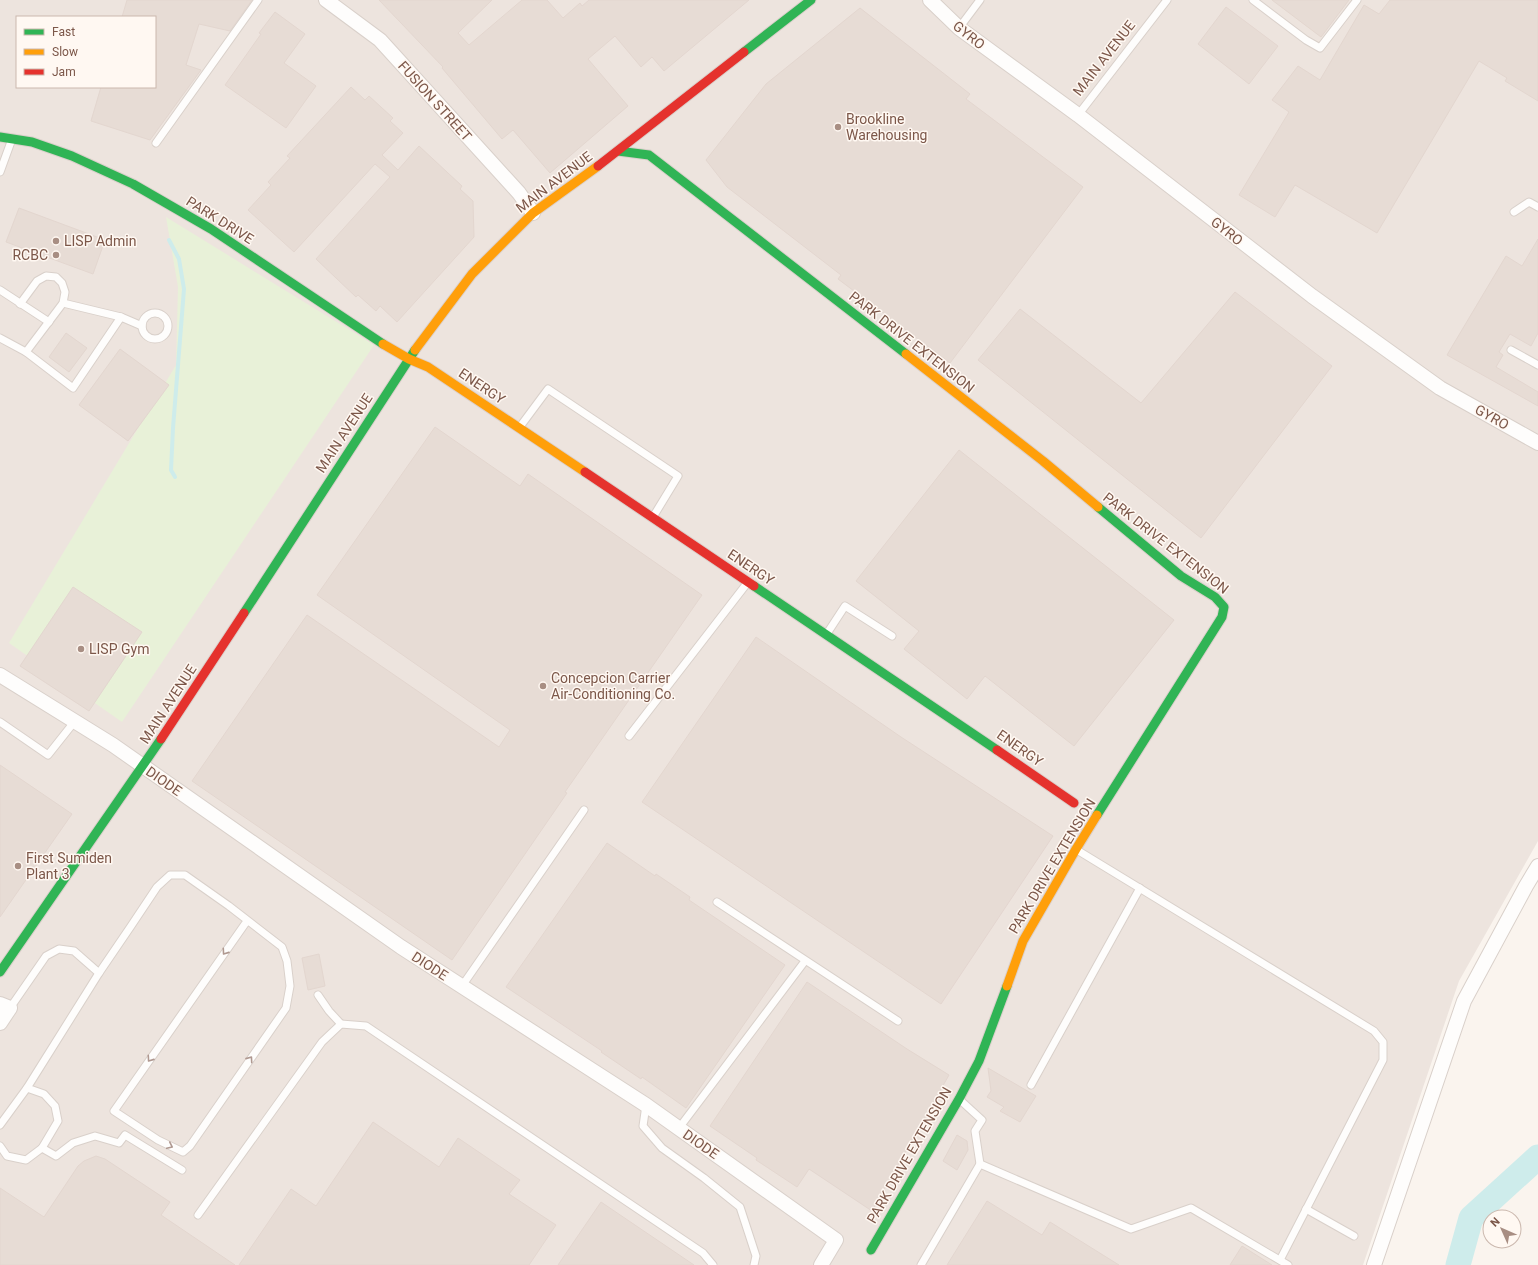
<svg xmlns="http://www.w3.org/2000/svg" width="1538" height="1265" viewBox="0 0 1538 1265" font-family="Roboto,sans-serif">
  <rect width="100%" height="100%" fill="#faf4ee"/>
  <path fill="#ede4de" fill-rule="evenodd" d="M0,0H1538V841L1459,981L1363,1265H0ZM17,17H155V87H17Z"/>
  <path fill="#e8f1d8" d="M166,217L374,345L122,722L9,643L176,365L178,287Z"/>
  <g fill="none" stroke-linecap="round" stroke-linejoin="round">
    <path stroke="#ceeceb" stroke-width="4" d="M169,240L179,259L184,289L173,428L171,470L175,477"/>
    <path stroke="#ceeceb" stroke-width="25" d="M1458,1265L1471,1218L1538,1157"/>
  </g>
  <g fill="#e7dcd5" stroke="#e3d6cf">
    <path d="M127,0H252L230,31L199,24L186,65L201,70L150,140L91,121L101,87H155V17H122Z"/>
    <path d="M379,0H492L458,33L469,45L522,0H547L563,18L580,3L582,6L589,0H749L664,71L652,57L641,67L615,36L588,59L628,106L550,173L513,130L502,139L442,68L443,67Z"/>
    <path d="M1272,0H1349L1321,37Z"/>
    <path d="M1390,0H1538V101L1505,81L1507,78L1479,61L1377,233L1295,185L1275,217L1239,195L1289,112L1272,100L1298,66L1320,80L1364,5L1379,14Z"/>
    <path d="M1226,7L1278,46L1249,84L1198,44Z"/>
    <path d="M860,8L970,94L966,99L1083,187L950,363L838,279L841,275L727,187L706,160L766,84Z"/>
    <path d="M275,12L305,34L284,63L316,86L286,128L225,85L261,34L259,33Z"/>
    <path d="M351,87L365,100L369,96L393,118L390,121L403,133L382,155L398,170L419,146L462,186L460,189L473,201L474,237L397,322L380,306L376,311L358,295L356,297L316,259L390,177L375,164L294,252L248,210L271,185L268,182L290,158L287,156Z"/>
    <path d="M19,208L105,240L93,274L6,242Z"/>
    <path d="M1538,239V333L1531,346L1510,334L1499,352L1503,355L1496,367L1538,392V406L1447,355L1506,256L1522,266Z"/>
    <path d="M1235,292L1332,366L1201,538L978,360L1020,309L1141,403Z"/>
    <path d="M66,333L87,348L69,372L49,357Z"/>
    <path d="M120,349L169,385L128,441L79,405Z"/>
    <path d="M435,427L520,486L528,474L702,595L565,792L567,793L452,960L192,781L307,615L499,747L510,730L317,595Z"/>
    <path d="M959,450L1174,620L1074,746L985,676L967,699L904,649L919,631L856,581Z"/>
    <path d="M73,587L142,632L89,711L20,666Z"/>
    <path d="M756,637L901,737L1053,836L941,1004L642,802Z"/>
    <path d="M0,765L72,814L0,917Z"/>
    <path d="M607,843L655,876L656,874L690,897L689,900L785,965L686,1108L642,1077L641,1079L601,1052L602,1051L506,987Z"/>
    <path d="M319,954L325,986L308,990L302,958Z"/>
    <path d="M807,982L907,1049L949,1075L872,1211L809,1169L797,1187L756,1160L757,1158L710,1126Z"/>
    <path d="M988,1068L1036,1096L1020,1122L1000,1111L1004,1107L987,1097L991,1091Z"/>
    <path d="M373,1122L439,1167L458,1138L520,1180L509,1194L556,1225L529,1265H239L291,1189L316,1206Z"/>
    <path d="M957,1135L967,1141L968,1150L957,1170L943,1161Z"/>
    <path d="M96,1156L105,1159L170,1202L161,1215L235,1265H0V1188L44,1217L78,1166L84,1161Z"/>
    <path d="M987,1201L1042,1235L1050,1222L1119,1265H947Z"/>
    <path d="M601,1202L694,1265H558Z"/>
    <path d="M1242,1246L1272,1265H1230Z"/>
  </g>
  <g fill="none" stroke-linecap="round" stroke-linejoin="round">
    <defs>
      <g id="lane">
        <path d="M1253,0L1306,40L1320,48L1357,0"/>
        <path d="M959,28L980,0"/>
        <path d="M1078,115L1167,0"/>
        <path d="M156,143L258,0"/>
        <path d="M0,172L12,139"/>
        <path d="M1514,212L1529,202L1538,207"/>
        <path d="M0,290L49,322"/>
        <path d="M63,303L121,317L142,326"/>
        <path d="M20,304L37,281L46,276L56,277L62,283L65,292L63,303L26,352"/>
        <circle cx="155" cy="326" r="13"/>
        <path d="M0,338L26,352L73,388L121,317"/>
        <path d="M1511,350L1538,365"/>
        <path d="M519,428L548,389L678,476L653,517"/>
        <path d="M828,632L845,606L892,636"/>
        <path d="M0,722L48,755L75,721"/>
        <path d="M629,736L748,582"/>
        <path d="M1077,850L1374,1031L1383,1042V1060L1280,1260"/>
        <path d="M717,902L898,1021"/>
        <path d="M462,986L584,810"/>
        <path d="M318,995L329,1011L341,1024"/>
        <path d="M10,1008L46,956L59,949L74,951L99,973"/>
        <path d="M1031,1085L1140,888"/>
        <path d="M27,1088L99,973L131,926L157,887L170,875H185L229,906L282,947L287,961L290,986L286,1008L190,1146L183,1152L158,1140L114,1111L247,921"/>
        <path d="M646,1105L643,1126L662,1148L704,1178L740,1207L756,1256L754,1265"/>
        <path d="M0,1125L27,1088L44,1094L55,1106L58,1121L42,1148L26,1160L7,1156L0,1146"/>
        <path d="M679,1128L805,961"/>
        <path d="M42,1148L56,1156L73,1143L95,1136L119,1143L125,1135L182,1170"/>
        <path d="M980,1164L1131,1229L1191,1208L1288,1265"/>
        <path d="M1306,1209L1354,1236"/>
        <path d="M198,1215L322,1042L341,1024L366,1026L703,1253L713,1265"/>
        <path d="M921,1265L980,1164L975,1131L982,1120L959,1099"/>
      </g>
      <g id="street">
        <path d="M326,0L380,40L519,193L533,213"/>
        <path d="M930,0L959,28L1078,115L1312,296L1440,388L1538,443"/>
        <path d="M0,675L113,745L401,947L646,1105L836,1240L821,1265"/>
        <path d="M0,1004L10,1008L0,1023"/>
        <path d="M1374,1265L1464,1001L1526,886L1538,866"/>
      </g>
      <g id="fast">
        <path d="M744,52L811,0"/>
        <path d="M0,137L32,142L72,156L133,184L211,229L383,344"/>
        <path d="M618,151L649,155L906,354"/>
        <path d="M754,586L997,750"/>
        <path d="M244,613L415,350"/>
        <path d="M1097,815L1222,617L1224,607L1215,597L1181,576L1098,507"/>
        <path d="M0,972L161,739"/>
        <path d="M871,1250L959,1099L979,1061L1007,986"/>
      </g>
      <g id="slow">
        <path d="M383,344L409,359L428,367L585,472"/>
        <path d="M415,350L472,274L533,213L598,166"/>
        <path d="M906,354L1043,461L1098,507"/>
        <path d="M1007,986L1023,941L1076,849L1097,815"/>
      </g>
      <g id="jam">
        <path d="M598,166L744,52"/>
        <path d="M585,472L754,586"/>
        <path d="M161,739L244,613"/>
        <path d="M997,750L1074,803"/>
      </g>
    </defs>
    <use href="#lane" stroke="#d9d0ca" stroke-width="9"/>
    <use href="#street" stroke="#d9d0ca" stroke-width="16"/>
    <use href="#fast" stroke="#dbd0cb" stroke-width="11"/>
    <use href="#slow" stroke="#dbd0cb" stroke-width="11"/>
    <use href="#jam" stroke="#dbd0cb" stroke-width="11"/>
    <use href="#lane" stroke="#fefdfc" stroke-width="7"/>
    <use href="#street" stroke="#fefdfc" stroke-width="14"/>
    <use href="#fast" stroke="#30b455" stroke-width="9"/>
    <use href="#slow" stroke="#ff9f0a" stroke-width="9"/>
    <use href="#jam" stroke="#e5322d" stroke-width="9"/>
  </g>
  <defs><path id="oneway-chevron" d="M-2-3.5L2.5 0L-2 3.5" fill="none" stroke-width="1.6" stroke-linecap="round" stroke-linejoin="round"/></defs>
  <g stroke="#b09991">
    <use href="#oneway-chevron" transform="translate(225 952) rotate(125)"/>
    <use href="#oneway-chevron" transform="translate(150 1059) rotate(125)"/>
    <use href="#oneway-chevron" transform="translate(250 1059) rotate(-55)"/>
    <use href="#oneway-chevron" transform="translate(170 1146) rotate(25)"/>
  </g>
  <g fill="#a88e83" stroke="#fff8f2" stroke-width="1.5">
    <circle cx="838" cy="127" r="4"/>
    <circle cx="56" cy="241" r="4"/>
    <circle cx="56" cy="255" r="4"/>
    <circle cx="81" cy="649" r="4"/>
    <circle cx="543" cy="686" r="4"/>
    <circle cx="18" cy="866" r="4"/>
  </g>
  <g text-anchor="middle" stroke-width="3" stroke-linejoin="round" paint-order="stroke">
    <g font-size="14" fill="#7c5749" stroke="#fff8f2">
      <text transform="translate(969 35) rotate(38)" y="5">GYRO</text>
      <text transform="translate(1104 58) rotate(-52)" y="5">MAIN AVENUE</text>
      <text transform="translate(435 101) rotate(48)" y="5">FUSION STREET</text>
      <text transform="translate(554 182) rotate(-37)" y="5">MAIN AVENUE</text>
      <text transform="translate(220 220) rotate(32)" y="5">PARK DRIVE</text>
      <text transform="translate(1227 231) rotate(38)" y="5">GYRO</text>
      <text transform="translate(912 342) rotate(38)" y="5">PARK DRIVE EXTENSION</text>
      <text transform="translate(482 386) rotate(34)" y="5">ENERGY</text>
      <text transform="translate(1492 417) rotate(29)" y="5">GYRO</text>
      <text transform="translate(344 433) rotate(-57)" y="5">MAIN AVENUE</text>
      <text transform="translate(1166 543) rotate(38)" y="5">PARK DRIVE EXTENSION</text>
      <text transform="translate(751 567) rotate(34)" y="5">ENERGY</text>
      <text transform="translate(168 704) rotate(-57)" y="5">MAIN AVENUE</text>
      <text transform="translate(1020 748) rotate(35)" y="5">ENERGY</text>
      <text transform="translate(164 781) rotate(35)" y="5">DIODE</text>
      <text transform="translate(1052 866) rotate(-59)" y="5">PARK DRIVE EXTENSION</text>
      <text transform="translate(430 966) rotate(33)" y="5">DIODE</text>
      <text transform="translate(701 1144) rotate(35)" y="5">DIODE</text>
      <text transform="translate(909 1155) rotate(-60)" y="5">PARK DRIVE EXTENSION</text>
    </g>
    <g font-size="14" fill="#7c5749" stroke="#fff8f2" text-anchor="start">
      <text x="846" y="124">Brookline<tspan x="846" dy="16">Warehousing</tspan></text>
      <text x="64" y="246">LISP Admin</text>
      <text x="48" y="260" text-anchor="end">RCBC</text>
      <text x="89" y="654">LISP Gym</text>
      <text x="551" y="683">Concepcion Carrier<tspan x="551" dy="16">Air-Conditioning Co.</tspan></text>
      <text x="26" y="863">First Sumiden<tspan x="26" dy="16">Plant 3</tspan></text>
    </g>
  </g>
  <rect x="16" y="16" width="140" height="72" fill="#fff8f2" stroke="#cbb8ae"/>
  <rect x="24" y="29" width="20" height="6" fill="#30b455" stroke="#cbb8ae"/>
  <text x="52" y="36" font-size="12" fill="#7c5749">Fast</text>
  <rect x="24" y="49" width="20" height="6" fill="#ff9f0a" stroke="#cbb8ae"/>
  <text x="52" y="56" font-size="12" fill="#7c5749">Slow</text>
  <rect x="24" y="69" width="20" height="6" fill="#e5322d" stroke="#cbb8ae"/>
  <text x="52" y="76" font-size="12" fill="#7c5749">Jam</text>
  <g transform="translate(1502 1229) rotate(315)"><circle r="19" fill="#fff8f2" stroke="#cbb8ae"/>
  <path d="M0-3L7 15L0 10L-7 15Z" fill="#a88e83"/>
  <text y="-6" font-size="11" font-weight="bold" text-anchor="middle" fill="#7c5749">N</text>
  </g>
</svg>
